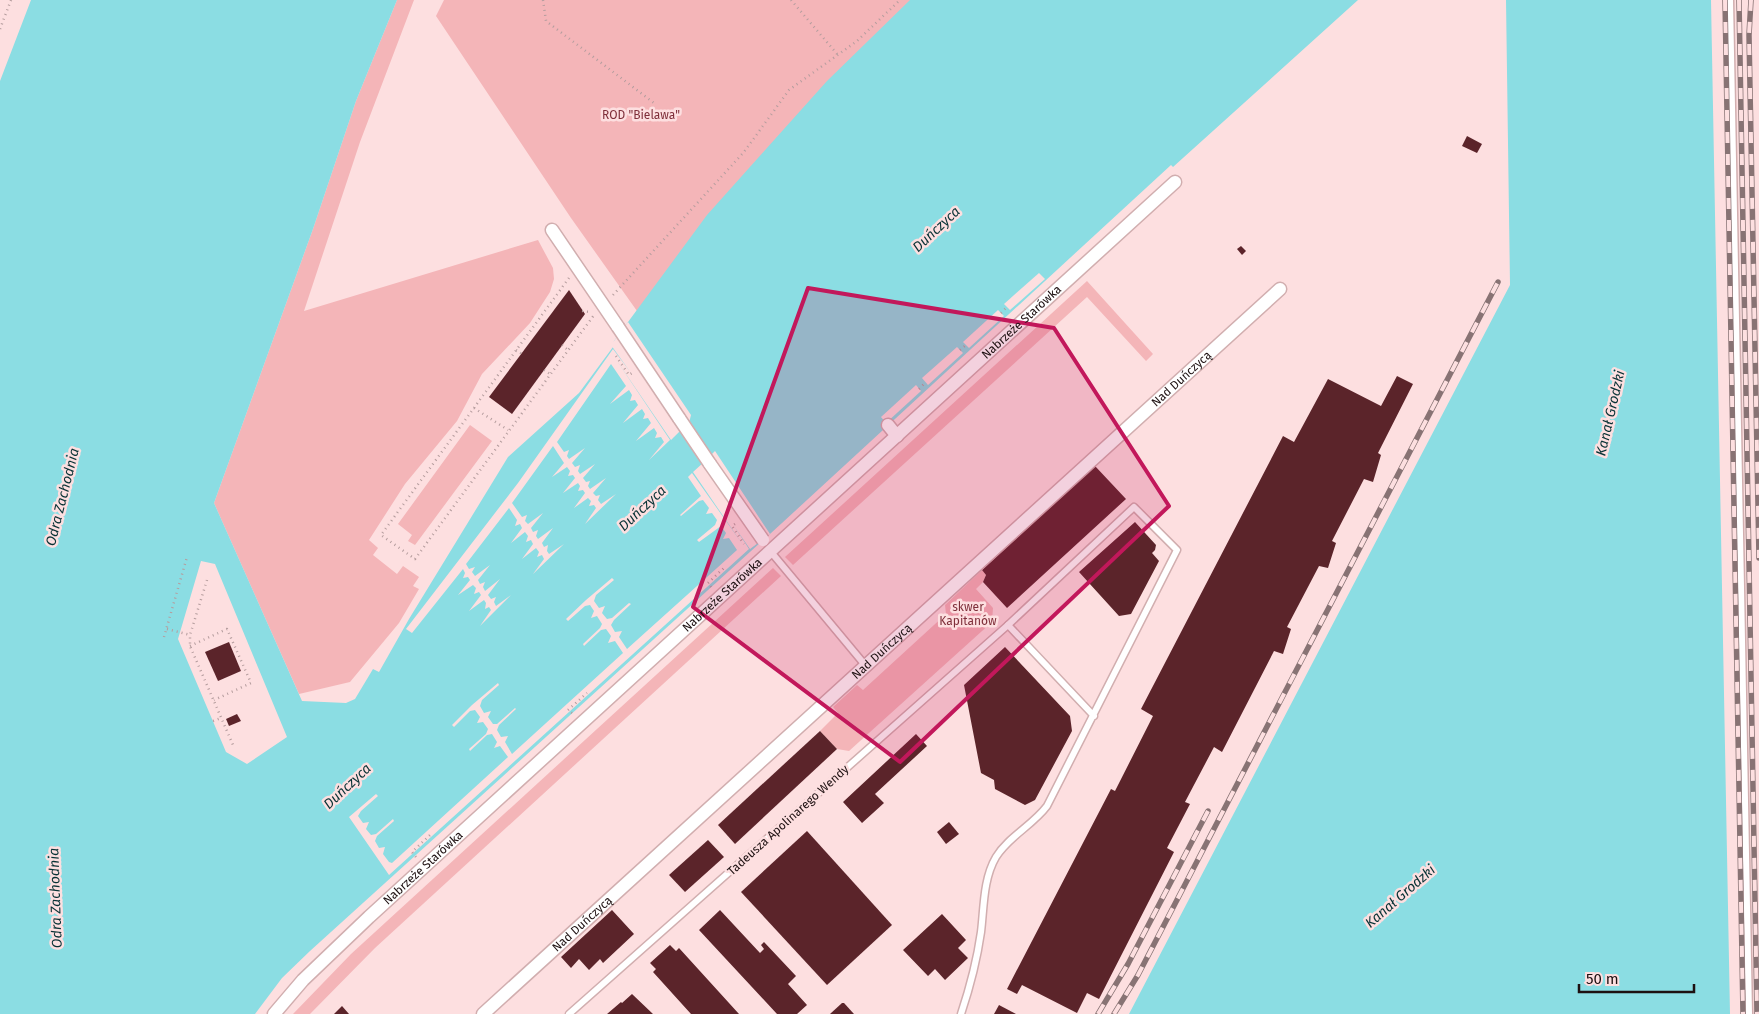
<svg xmlns="http://www.w3.org/2000/svg" width="1759" height="1014" viewBox="0 0 1759 1014" font-family="'Fira Sans',sans-serif">
  <rect width="100%" height="100%" fill="#fddfe0"/>
  <g fill="#f4b5b8">
    <path d="M397,0H414L360,142L304,311L538,240L553,268L554,279L550,292L530,323L482,374L457,421L405,484L369,540L378,548L373,555L397,574L403,566L419,577L413,586L419,589L399,623L350,682L299,694L214,503L313,229L356,101Z"/>
    <path d="M444,0H944L655,287L637,311L571,218L436,16Z"/>
    <path d="M1087,281L1153,354L1146,361L1087,297L793,565L785,557Z"/>
    <path d="M470,425L492,441L415,545L408,541L412,535L398,524Z"/>
    <path d="M773,568L781,576L375,948L310,1014H293L351,954Z"/>
    <path d="M982,570L986,575L983,582L976,589L993,608L992,622L849,751L837,749L820,731L838,713L833,707L857,685L863,690L946,614L945,605Z"/>
  </g>
  <g fill="#8bdde3" fill-rule="evenodd">
    <path d="M31,0H397L356,101L313,229L214,503L302,701L346,703L355,699L373,669L379,672L409,619L508,457L579,393L613,347L614,341L707,215L827,81L910,0H1358L1173,167L1171,165L782,523L310,951L282,978L255,1014H0V81ZM201,561L215,564L287,737L247,764L226,752L178,639Z"/>
    <path d="M1506,0H1711L1730,1014H1129L1510,285Z"/>
  </g>
  <g fill="#fddfe0">
    <path d="M1039,273L1045,279L1010,310L1004,304Z"/>
    <path d="M998,310L1004,316L969,348L963,342Z"/>
    <path d="M628,322L691,415L689,423L711,455L715,451L770,534L750,549L734,526L749,549L389,875L349,817L376,794L378,796L361,811L358,816L363,823L369,822L366,829L371,835L376,834L393,819L394,821L377,836L375,841L379,848L385,847L383,854L389,862L392,863L508,757L500,746L494,748L497,742L492,734L487,735L470,751L469,749L486,734L488,729L483,722L477,723L480,717L475,710L470,711L454,727L452,725L472,705L498,683L499,685L482,700L480,706L484,713L491,711L488,717L493,724H497L515,708L516,709L499,725L497,730L501,737L508,736L505,742L512,754L623,653L615,641L608,643L611,636L606,629L601,630L584,646L583,644L600,628L602,624L597,616L591,618L594,611L590,605L585,606L568,621L566,619L586,600L612,578L614,580L596,595L594,601L599,608L605,606L602,613L607,619L612,618L629,603L631,604L614,620L611,625L615,632L622,631L619,637L627,649L737,550L729,538L723,539L726,533L721,526L699,542L697,540L715,525L717,520L712,513L706,514L709,508L703,500L699,501L681,516L680,515L701,496L688,477L692,473L743,545L693,472L703,463L681,430L671,440L615,358L670,440L649,460L664,442L661,437L655,438L657,433L654,428L636,441L651,423L648,418L643,419L645,414L642,409L623,423L638,405L635,400L630,401L632,395L629,390L610,404L626,386L611,364L557,442L564,452L569,450L567,456L569,459L585,448L572,463L575,467L580,465L578,471L580,474L595,464L583,478L586,482L590,481L588,486L590,489L606,478L593,493L596,496L600,495L598,500L601,504L616,494L585,524L596,508L594,505L589,506L591,501L588,498L574,508L585,493L583,490L578,491L580,486L578,483L563,493L575,478L573,475L568,476L570,471L567,467L552,477L564,463L553,446L512,503L522,517L527,515L525,521L528,524L543,513L531,528L533,532L538,530L536,536L538,539L553,528L542,543L544,547L548,545L547,551L549,554L564,544L533,574L544,559L542,555L537,557L539,552L536,548L522,559L533,544L531,540L526,542L528,536L525,532L511,543L522,528L520,524L515,526L517,520L509,508L466,564L469,569L475,567L472,572L475,576L490,565L478,580L480,584L485,582L483,587L485,591L500,579L488,595L491,599L496,597L494,602L496,606L511,595L480,626L491,610L489,607L485,609L486,603L484,600L469,611L481,595L479,592L474,594L476,588L473,585L458,595L470,580L468,577L463,578L465,573L463,569L412,633L406,629L518,483L613,349L631,373L611,345Z"/>
    <path d="M957,347L963,353L928,385L922,378Z"/>
    <path d="M916,385L921,391L886,423L881,417Z"/>
  </g>
  <g fill="#5b242a">
    <path d="M1467,136L1482,144L1477,153L1462,146Z"/>
    <path d="M1241,246L1246,251L1242,255L1237,249Z"/>
    <path d="M569,290L585,314L512,414L489,397Z"/>
    <path d="M1397,376L1413,384L1378,453L1381,455L1373,482L1364,479L1332,541L1336,543L1328,568L1319,566L1287,627L1291,629L1283,654L1274,651L1222,752L1214,747L1185,802L1190,804L1167,848L1174,852L1099,999L1087,993L1077,1013L1022,985L1017,994L1007,989L1111,789L1115,791L1153,716L1141,709L1283,436L1294,442L1328,379L1381,406Z"/>
    <path d="M1095,466L1126,499L1007,608L983,582L986,575L982,570Z"/>
    <path d="M1135,522L1156,545L1155,550L1152,553L1159,561L1131,614L1119,616L1079,572Z"/>
    <path d="M229,642L241,671L218,681L205,652Z"/>
    <path d="M1005,647L1070,716L1072,731L1035,800L1025,805L995,789L994,780L981,773L964,685Z"/>
    <path d="M237,714L241,721L229,726L226,719Z"/>
    <path d="M820,731L837,749L735,844L718,825Z"/>
    <path d="M916,734L927,746L875,794L884,803L862,823L843,802Z"/>
    <path d="M949,822L959,834L946,844L937,832Z"/>
    <path d="M807,831L892,925L827,985L741,892Z"/>
    <path d="M708,840L724,857L685,892L669,875Z"/>
    <path d="M612,910L634,934L603,963L600,959L589,970L579,959L571,968L561,957Z"/>
    <path d="M720,910L760,953L764,949L761,945L764,942L796,976L788,984L807,1005L797,1014H777L699,930Z"/>
    <path d="M942,914L966,940L958,948L968,958L945,980L935,969L928,976L903,950Z"/>
    <path d="M670,945L676,951L679,948L739,1014H691L653,972L656,969L650,963Z"/>
    <path d="M632,994L653,1014H607L621,1002L622,1003Z"/>
    <path d="M842,1003H844L854,1014H830Z"/>
    <path d="M999,1005L1016,1014H994Z"/>
    <path d="M342,1006L349,1014H334Z"/>
  </g>
  <g fill="none" stroke-linecap="round" stroke-linejoin="round">
    <defs>
      <g id="lane">
        <path d="M1730,0L1749,1014"/>
        <path d="M771,552L865,665"/>
        <path d="M569,1014L1008,625"/>
        <path d="M961,1014C970,987 977,960 981,932C984,908 983,879 996,857C1008,837 1033,825 1047,806L1177,550L1134,507L1008,625L1094,716"/>
      </g>
      <g id="street">
        <path d="M552,230L618,327"/>
        <path d="M679,418L710,464"/>
        <path d="M888,425L897,436"/>
        <path id="s1" d="M274,1014L303,980L369,917L1175,182"/>
        <path id="s2" d="M483,1014L1280,289"/>
      </g>
    </defs>
    <use href="#lane" stroke="#d1aeaf" stroke-width="9"/>
    <use href="#street" stroke="#d1aeaf" stroke-width="15"/>
    <g stroke="#b59d9e" stroke-width="2.5" stroke-dasharray="1 4" stroke-linecap="butt">
      <path d="M543,0L546,21L654,103"/>
      <path d="M791,0L838,55"/>
      <path d="M0,29L11,0"/>
      <path d="M569,278L381,535L415,559L594,315"/>
      <path d="M613,295L744,152L789,90L857,41L900,0"/>
      <path d="M582,311L590,312"/>
      <path d="M1001,313L1007,307"/>
      <path d="M562,345L568,350"/>
      <path d="M516,350L522,354"/>
      <path d="M960,350L966,345"/>
      <path d="M616,356L629,375L632,373"/>
      <path d="M544,370L550,374"/>
      <path d="M919,389L926,382"/>
      <path d="M474,408L508,430"/>
      <path d="M735,524L732,526L744,544"/>
      <path d="M207,580L190,635V646L233,745"/>
      <path d="M711,587L708,583L726,566"/>
      <path d="M167,629L190,635"/>
      <path d="M164,637L187,557"/>
      <path d="M190,646L227,629L251,683L214,700"/>
      <path d="M572,713L568,710L587,693"/>
      <path d="M213,721L221,718"/>
      <path d="M416,857L412,852L430,835"/>
    </g>
    <use href="#lane" stroke="#fff" stroke-width="6"/>
    <use href="#street" stroke="#fff" stroke-width="12"/>
    <defs>
      <g id="rail">
        <path d="M1725,0L1743,1014"/>
        <path d="M1739,0L1757,1014"/>
        <path d="M1751,0L1749,35L1759,558"/>
        <path d="M1098,1014L1128,964L1208,811"/>
        <path d="M1114,1014L1138,975L1498,282"/>
      </g>
    </defs>
    <use href="#rail" stroke="#887374" stroke-width="5.5"/>
    <use href="#rail" stroke="#fddfe0" stroke-width="4" stroke-dasharray="11" stroke-linecap="butt"/>
    <defs>
      <g id="street-bridge">
        <path d="M618,327L679,418"/>
        <path d="M710,464L763,540"/>
      </g>
    </defs>
    <use href="#street-bridge" stroke="#d1aeaf" stroke-width="15" stroke-linecap="butt"/>
    <use href="#street-bridge" stroke="#fff" stroke-width="12"/>
  </g>
  <path fill="#c2185b" fill-opacity="0.2" stroke="#c2185b" stroke-width="4" stroke-linejoin="round" d="M808,288L1054,328L1169,506L900,762L693,607Z"/>
  <g text-anchor="middle" stroke-width="5" stroke-linejoin="round" paint-order="stroke">
    <g font-size="12" fill="#7f2f3a" stroke="#fddfe0">
      <text x="641" y="119">ROD "Bielawa"</text>
      <text x="968" y="611">skwer<tspan x="968" dy="14">Kapitanów</tspan></text>
    </g>
    <g font-size="12" fill="#1d1011" stroke="#fddfe0">
      <text dy="4" stroke="none"><textPath href="#s1" startOffset="1019">Nabrzeże Starówka</textPath></text>
      <text dy="4" stroke="none"><textPath href="#s2" startOffset="944">Nad Duńczycą</textPath></text>
      <text dy="4" stroke="none"><textPath href="#s1" startOffset="614">Nabrzeże Starówka</textPath></text>
      <text dy="4" stroke="none"><textPath href="#s2" startOffset="539">Nad Duńczycą</textPath></text>
      <text transform="translate(788 820) rotate(-42)" y="4">Tadeusza Apolinarego Wendy</text>
      <text dy="4" stroke="none"><textPath href="#s1" startOffset="209">Nabrzeże Starówka</textPath></text>
      <text dy="4" stroke="none"><textPath href="#s2" startOffset="134">Nad Duńczycą</textPath></text>
    </g>
    <g font-size="14" font-style="italic" fill="#083235" stroke="#fddfe0">
      <text transform="translate(936 229) rotate(-43)" y="5">Duńczyca</text>
      <text transform="translate(1610 413) rotate(-77)" y="5">Kanał Grodzki</text>
      <text transform="translate(62 497) rotate(-76)" y="5">Odra Zachodnia</text>
      <text transform="translate(642 508) rotate(-43)" y="5">Duńczyca</text>
      <text transform="translate(347 786) rotate(-43)" y="5">Duńczyca</text>
      <text transform="translate(1400 896) rotate(-41)" y="5">Kanał Grodzki</text>
      <text transform="translate(55 898) rotate(-92)" y="5">Odra Zachodnia</text>
    </g>
  </g>
  <path d="M1579 984v8h115v-8" fill="none" stroke="#1d1011" stroke-width="2.5"/>
  <text x="1586" y="984" font-size="15" fill="#1d1011" stroke="#fddfe0" stroke-width="4" paint-order="stroke">50 m</text>
</svg>
